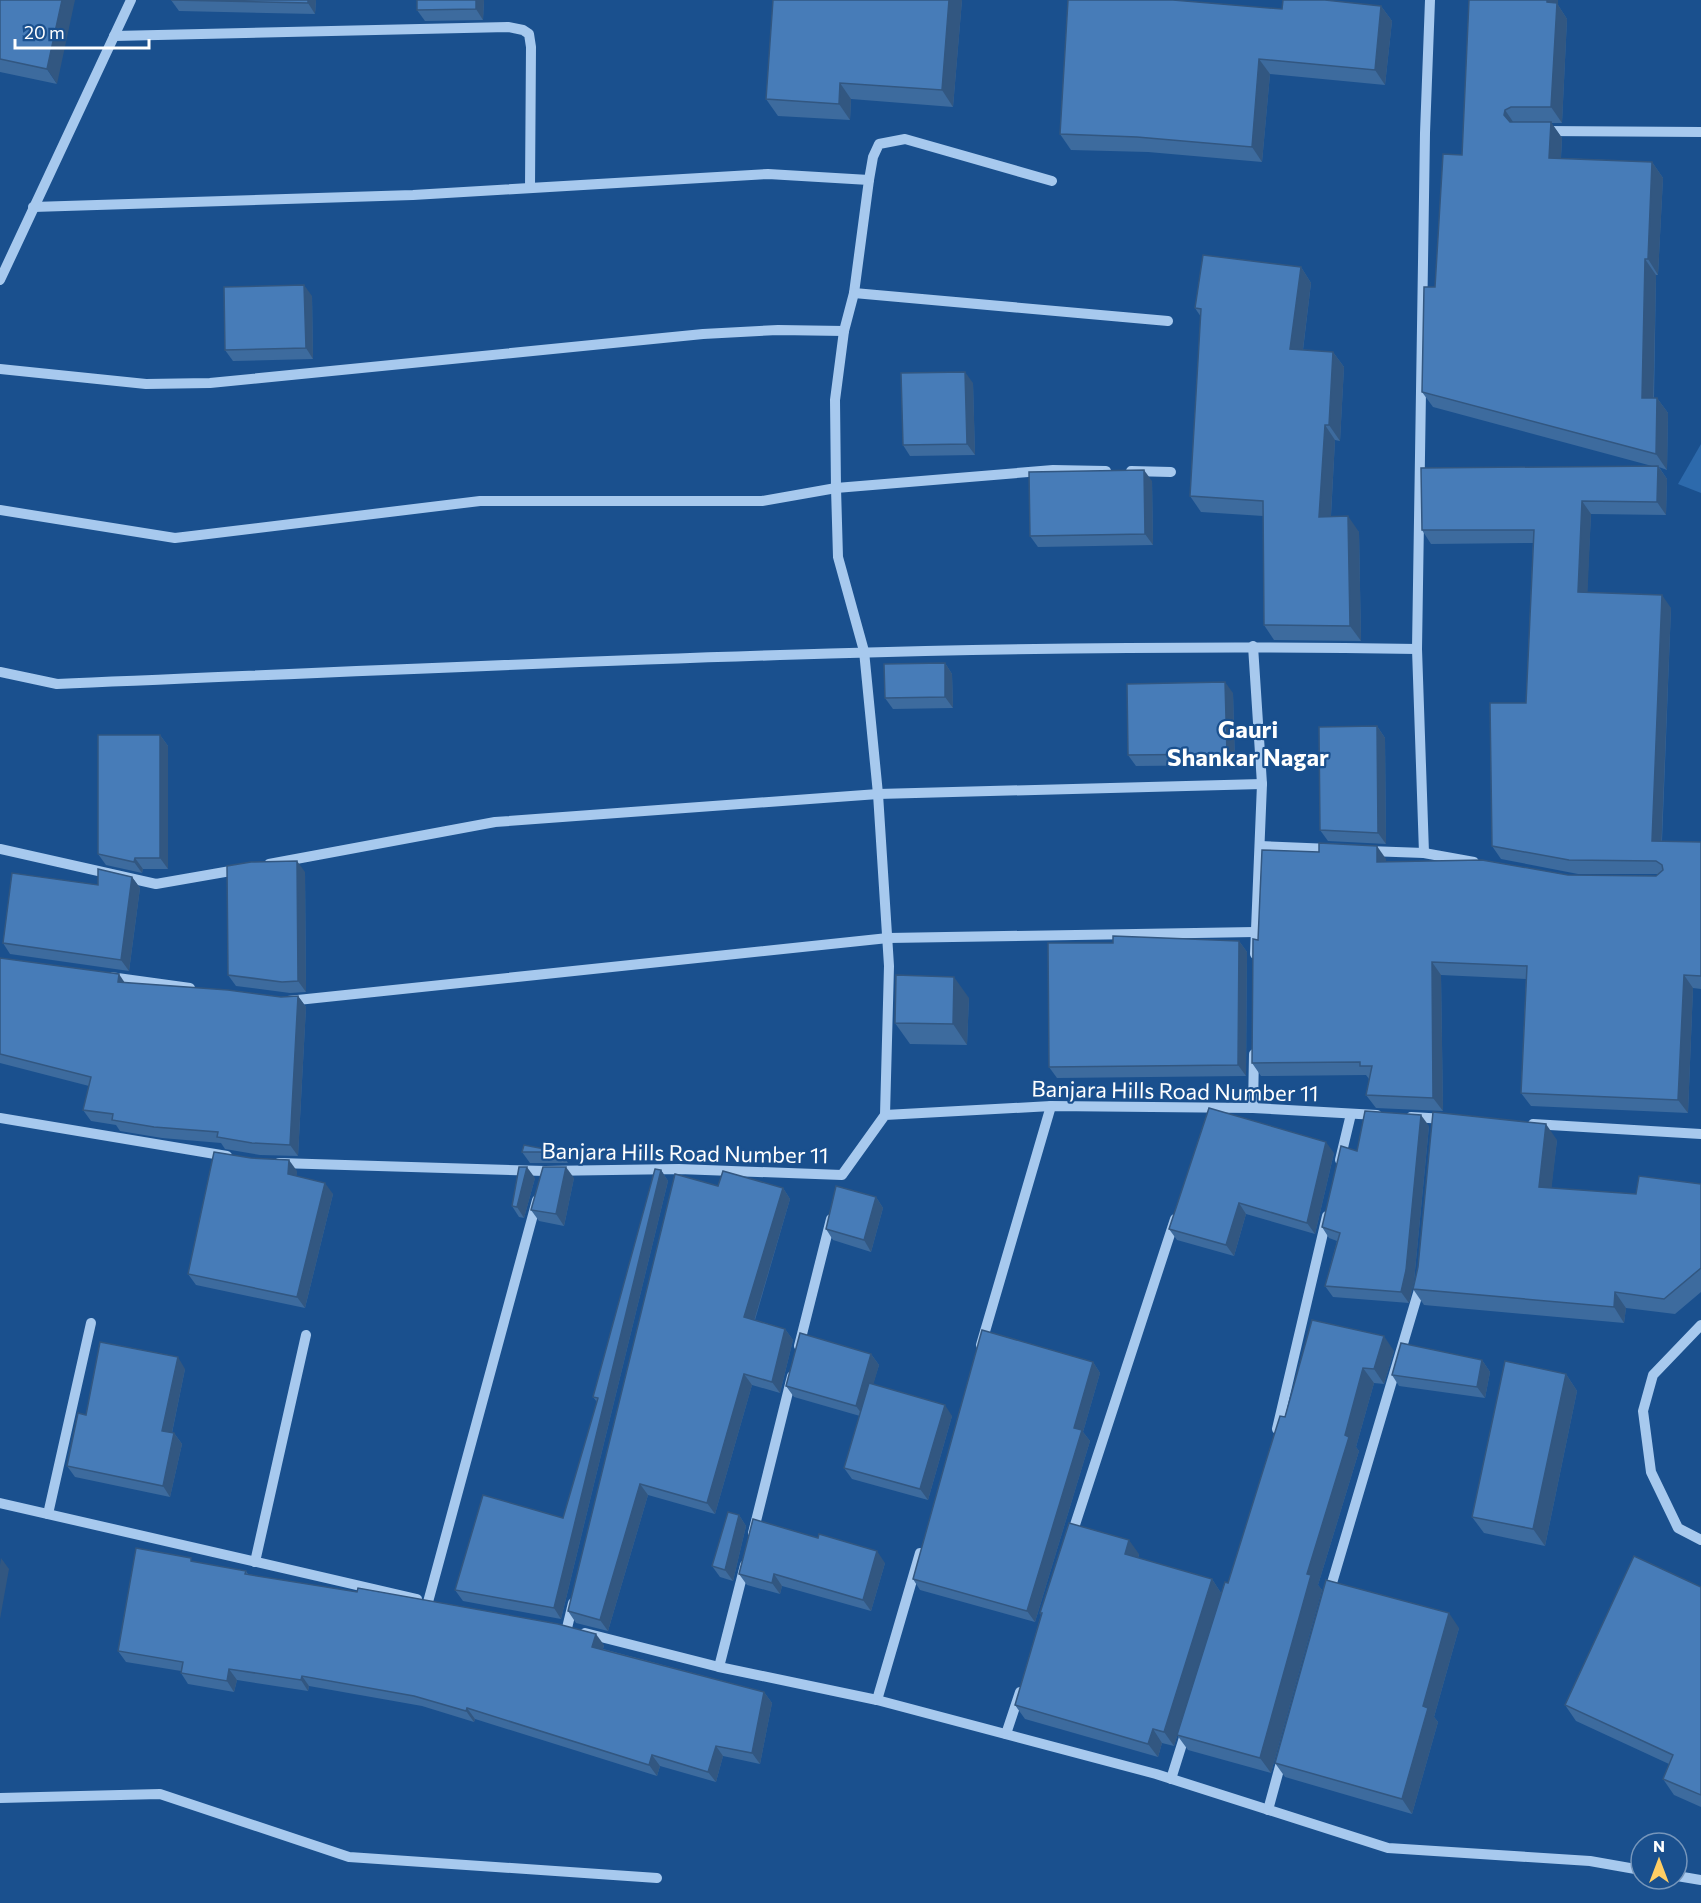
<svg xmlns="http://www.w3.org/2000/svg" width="1701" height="1903" viewBox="0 0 1701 1903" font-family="Commissioner,sans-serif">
  <rect width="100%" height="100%" fill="#1a508e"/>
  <path fill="#2d6aac" d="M1701,444V493L1678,484Z"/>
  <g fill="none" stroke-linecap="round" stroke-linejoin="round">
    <g stroke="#a7c9ee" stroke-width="10">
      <path d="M114,36L508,27L523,30L529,34L531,47L530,187"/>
      <path d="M1543,131L1701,132"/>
      <path d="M869,180L873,157L879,144L905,139L1052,181"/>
      <path d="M33,207L413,195L768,174L869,180L854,293L844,331L835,400L836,488L838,557L864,651L878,794L889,966L885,1115"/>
      <path d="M0,280L131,0"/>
      <path d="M854,293L1168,321"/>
      <path d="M0,369L146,384L210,383L703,334L778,330L844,331"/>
      <path d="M1131,471L1171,472"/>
      <path d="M0,510L175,538L480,501H762L836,488L1053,470L1106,471"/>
      <path d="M1253,646L1262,784L1255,954"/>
      <path d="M0,672L57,684C511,665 964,641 1417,649"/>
      <path d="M1260,846L1331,849"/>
      <path d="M0,849L156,884L242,869"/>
      <path d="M1368,851L1424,853L1474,862"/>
      <path d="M1424,853L1417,649L1425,133L1430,0"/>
      <path d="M269,864L495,822L878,794L1262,784"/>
      <path d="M110,977L190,988"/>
      <path d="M288,1001L888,938L1255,932"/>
      <path d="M1253,1108L1254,1054"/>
      <path d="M1411,1117L1446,1119"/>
      <path d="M0,1118L227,1156"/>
      <path d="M1533,1124L1701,1134"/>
      <path d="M1340,1160L1351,1114"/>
      <path d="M279,1163L545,1171L679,1169L842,1175L885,1115L1051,1106L1253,1108L1377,1115"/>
      <path d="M1701,1325L1653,1375L1643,1411L1651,1472L1678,1528L1701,1540"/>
      <path d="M981,1345L1051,1106"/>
      <path d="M799,1346L831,1219"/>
      <path d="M1277,1429L1327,1216"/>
      <path d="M0,1503L417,1599"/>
      <path d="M48,1514L91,1323"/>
      <path d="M753,1533L792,1376"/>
      <path d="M1071,1537L1175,1219"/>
      <path d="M255,1562L306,1335"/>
      <path d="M1329,1593L1421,1283"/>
      <path d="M428,1602L537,1200"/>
      <path d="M567,1628L573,1603"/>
      <path d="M585,1633L719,1667L877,1700L1156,1774L1388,1848L1590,1861L1641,1870"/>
      <path d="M719,1667L745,1565"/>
      <path d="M877,1700L920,1553"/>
      <path d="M1006,1734L1020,1692"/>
      <path d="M1171,1779L1187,1728"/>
      <path d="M0,1798L160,1794L349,1857L657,1878"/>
      <path d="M1268,1810L1283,1755"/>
      <path d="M1677,1876L1701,1880"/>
    </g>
  </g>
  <g fill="#3d6b9e">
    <path d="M0,0L57,84L0,72Z"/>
    <path d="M171,0H316L315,14L179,11Z"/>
    <path d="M417,0H484L483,20L425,21L417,10Z"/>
    <path d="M773,0H962L953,107L851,99L850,120L778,116L766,99Z"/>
    <path d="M1558,5L1567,19L1562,123H1551L1562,138L1561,158L1652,162L1663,178L1658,275H1656L1654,398H1657L1668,413L1667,470L1659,467L1667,479L1666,515L1591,514L1587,592L1671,608L1662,841L1701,842V989L1693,988L1688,1113L1531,1106L1521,1093L1526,979L1441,975L1443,1111L1376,1108L1366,1095L1369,1079L1366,1075L1261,1076L1252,1063L1258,940L1386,859V862L1568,875L1656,876L1658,874H1578L1501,859L1492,846L1526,703L1533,543L1431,544L1422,530L1652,466L1433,407L1422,392L1435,287L1462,155Z"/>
    <path d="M1381,6L1392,21L1385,85L1270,74L1262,162L1148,152L1071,150L1060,134L1282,9Z"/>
    <path d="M1301,267L1311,283L1303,350L1333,352L1344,367L1340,441L1335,440L1331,516L1359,532L1361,641L1274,640L1264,625L1263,516L1201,512L1190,496L1201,317L1195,308Z"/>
    <path d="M312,296L313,359L233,361L225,350Z"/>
    <path d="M973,383L975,455L910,456L903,445Z"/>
    <path d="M1152,481L1153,545L1038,547L1030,536Z"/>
    <path d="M945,663L952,674L953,708L893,709L885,698Z"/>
    <path d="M1233,693L1235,765L1136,766L1128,755Z"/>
    <path d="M1377,726L1385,738L1386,844L1328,841L1320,830Z"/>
    <path d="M160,735L168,746V869H143L142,873L106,865L98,854Z"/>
    <path d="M305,872L306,992L290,993L236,986L228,975Z"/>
    <path d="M132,877L140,888L129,971L10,954L3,943L98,885Z"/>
    <path d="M1239,941L1247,952L1246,1076L1057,1078L1049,1067L1113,943Z"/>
    <path d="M0,958L125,983L281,997L298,996L306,1007L298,1156L260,1155L225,1149L221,1143L162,1138L120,1131L116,1125L91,1121L83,1110L89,1086L0,1063Z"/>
    <path d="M969,998L967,1045L910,1044L895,1023Z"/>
    <path d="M1429,1126L1414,1281L1409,1303L1333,1297L1325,1286L1337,1241L1329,1238L1322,1227L1357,1151Z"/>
    <path d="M1557,1140L1551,1188L1636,1194L1701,1184V1292L1675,1314L1626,1308L1624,1323L1424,1305L1413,1289Z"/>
    <path d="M522,1152H560L568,1163H530Z"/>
    <path d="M1334,1153L1315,1234L1246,1214L1234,1256L1177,1240L1169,1229Z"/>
    <path d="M661,1170L668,1181L561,1619L463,1601L455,1590L563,1518L597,1402L593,1397Z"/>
    <path d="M297,1171L296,1176L333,1194L305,1308L196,1285L188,1274Z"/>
    <path d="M535,1178L524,1218L519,1217L512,1206Z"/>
    <path d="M574,1178L564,1226L539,1221L531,1210Z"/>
    <path d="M718,1186L783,1188L790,1199L755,1320L785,1329L793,1340L780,1393L752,1385L715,1514L648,1495L608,1631L576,1623L568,1611Z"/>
    <path d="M876,1197L883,1208L871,1252L833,1240L826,1229Z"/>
    <path d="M1312,1320L1394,1351L1384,1384L1374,1383L1356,1447L1359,1451L1318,1585L1322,1590L1271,1773L1188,1750L1177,1735L1285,1417Z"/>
    <path d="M871,1354L879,1365L873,1384L952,1416L928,1500L852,1479L844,1468L860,1416L794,1397L786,1386Z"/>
    <path d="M1482,1360L1490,1372L1485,1398L1399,1386L1392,1375Z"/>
    <path d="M1093,1362L1100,1373L1083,1432L1090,1441L1035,1622L920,1590L913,1579Z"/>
    <path d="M185,1369L172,1433H174L182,1444L170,1497L75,1477L67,1466L86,1415Z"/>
    <path d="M1566,1374L1577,1391L1545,1546L1484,1533L1472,1517Z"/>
    <path d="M739,1515L746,1526L733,1581L720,1577L712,1566Z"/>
    <path d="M1139,1554L1138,1558L1212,1579L1221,1593L1174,1746L1162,1743L1158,1757L1025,1719L1015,1705L1041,1615L1040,1613Z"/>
    <path d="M194,1562L246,1571L248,1574L604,1645L603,1649L764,1692L772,1703L760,1764L723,1756L716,1782L660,1766L657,1776L475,1719L474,1722L422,1706L309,1686L308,1691L237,1680L234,1692L188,1684L181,1673V1671L126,1662L118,1651Z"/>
    <path d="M885,1563L871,1611L782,1586L780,1594L747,1585L739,1574Z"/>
    <path d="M1701,1587V1807L1674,1795L1663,1779L1669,1764L1576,1721L1565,1705Z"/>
    <path d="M1459,1628L1434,1717L1438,1722L1412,1814L1285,1777L1275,1763Z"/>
  </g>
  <g fill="#325781">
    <path d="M62,0H75L57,84L47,69Z"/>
    <path d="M308,0H316L315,14L308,3Z"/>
    <path d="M476,0H484L483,20L476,9Z"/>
    <path d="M949,0H962L953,107L942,90Z"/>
    <path d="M1547,0H1558V5L1567,19L1562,123L1551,107Z"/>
    <path d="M1381,6L1392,21L1385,85L1375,70Z"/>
    <path d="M1259,59L1270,74L1262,162L1252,147Z"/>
    <path d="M840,83L851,99L850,120L839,104Z"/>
    <path d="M1505,110L1516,126L1515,130L1504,115Z"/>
    <path d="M1551,122L1562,138L1560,173L1549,158Z"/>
    <path d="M1652,162L1663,178L1658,275L1648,259Z"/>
    <path d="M1645,259L1656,275L1653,413L1642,398Z"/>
    <path d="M1301,267L1311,283L1301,365L1290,349Z"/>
    <path d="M304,285L312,296L313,359L306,348Z"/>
    <path d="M1333,352L1344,367L1340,441L1329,425Z"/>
    <path d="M965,372L973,383L975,455L967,444Z"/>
    <path d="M1657,398L1668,413L1667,470L1656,454Z"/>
    <path d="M1325,425L1335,440L1330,532L1319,517Z"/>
    <path d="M1658,466L1667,479L1666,515L1657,502Z"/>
    <path d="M1144,470L1152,481L1153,545L1145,534Z"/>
    <path d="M1582,501L1591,514L1587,605L1578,592Z"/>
    <path d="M1348,516L1359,532L1361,641L1350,626Z"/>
    <path d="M1662,595L1671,608L1661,854L1652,841Z"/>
    <path d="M945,663L952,674L953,708L945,697Z"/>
    <path d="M1225,682L1233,693L1235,765L1227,754Z"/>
    <path d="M1377,726L1385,738L1386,844L1378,833Z"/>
    <path d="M160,735L168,746V869L160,858Z"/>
    <path d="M1377,846L1386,859L1387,875L1377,862Z"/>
    <path d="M135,858L143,869L142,873L134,862Z"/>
    <path d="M297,861L305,872L306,992L298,981Z"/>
    <path d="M132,877L140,888L129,971L121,960Z"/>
    <path d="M1239,941L1247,952L1246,1076L1238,1065Z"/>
    <path d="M1432,962L1441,975L1443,1111L1433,1098Z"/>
    <path d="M119,974L127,986L118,982Z"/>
    <path d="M1684,975L1693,988L1688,1113L1678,1100Z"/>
    <path d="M954,977L969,998L967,1045L953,1024Z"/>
    <path d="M298,996L306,1007L298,1156L290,1145Z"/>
    <path d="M1421,1115L1429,1126L1414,1281L1409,1303L1401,1292Z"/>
    <path d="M1546,1124L1557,1140L1550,1202L1539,1187Z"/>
    <path d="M1326,1142L1334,1153L1315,1234L1307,1223Z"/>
    <path d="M289,1160L297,1171L296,1186L288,1174Z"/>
    <path d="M527,1167L535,1178L524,1218L517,1207Z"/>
    <path d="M566,1167L574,1178L564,1226L556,1214Z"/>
    <path d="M661,1170L668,1181L561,1619L554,1608Z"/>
    <path d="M325,1183L333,1194L305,1308L297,1297Z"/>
    <path d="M783,1188L790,1199L752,1328L744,1317Z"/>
    <path d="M876,1197L883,1208L871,1252L864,1240Z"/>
    <path d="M1239,1203L1246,1214L1234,1256L1226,1245Z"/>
    <path d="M1615,1292L1626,1308L1624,1323L1614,1307Z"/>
    <path d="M785,1329L793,1340L780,1393L772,1382Z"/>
    <path d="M1384,1336L1394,1351L1384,1384L1374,1369Z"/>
    <path d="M871,1354L879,1365L864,1417L856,1406Z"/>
    <path d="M178,1357L185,1369L170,1442L162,1431Z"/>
    <path d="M1482,1360L1490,1372L1485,1398L1477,1387Z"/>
    <path d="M1093,1362L1100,1373L1083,1432L1090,1441L1035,1622L1027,1611L1074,1428Z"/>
    <path d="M1363,1368L1374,1383L1356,1447L1359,1451L1318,1585L1322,1590L1271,1773L1260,1758L1307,1574Z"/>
    <path d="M744,1374L752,1385L715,1514L707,1503Z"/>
    <path d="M1566,1374L1577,1391L1545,1546L1533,1529Z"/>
    <path d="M945,1405L952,1416L928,1500L920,1489Z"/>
    <path d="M174,1433L182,1444L170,1497L163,1486Z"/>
    <path d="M640,1484L648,1495L608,1631L600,1620Z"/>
    <path d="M739,1515L746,1526L733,1581L725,1570Z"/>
    <path d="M1129,1540L1139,1554L1135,1568L1125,1554Z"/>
    <path d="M877,1551L885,1563L871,1611L863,1600Z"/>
    <path d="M1,1558L9,1569L0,1619V1565Z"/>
    <path d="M774,1574L782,1586L780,1594L772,1583Z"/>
    <path d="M1212,1579L1221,1593L1174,1746L1164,1732Z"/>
    <path d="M1449,1613L1459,1628L1434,1717L1438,1722L1412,1814L1402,1799L1423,1706Z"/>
    <path d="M596,1634L604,1645L600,1658L592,1647Z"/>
    <path d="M229,1669L237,1680L234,1692L227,1681Z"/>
    <path d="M302,1676L309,1686L308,1691L301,1680Z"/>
    <path d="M764,1692L772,1703L760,1764L752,1753Z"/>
    <path d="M467,1708L475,1719L474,1722L466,1711Z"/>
    <path d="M1153,1729L1162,1743L1158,1757L1148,1744Z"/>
    <path d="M716,1746L723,1756L716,1782L708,1772Z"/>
    <path d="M652,1755L660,1766L657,1776L649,1765Z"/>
  </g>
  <g fill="#477cb8" stroke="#325781" stroke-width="1.5">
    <path d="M0,0H62L47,69L0,59Z"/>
    <path d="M171,0H308V3Z"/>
    <path d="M417,0H476V9L417,10Z"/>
    <path d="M773,0H949L942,90L840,83L839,104L766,99Z"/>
    <path d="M1068,0H1173L1282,9L1283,0H1325L1381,6L1375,70L1259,59L1252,147L1137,137L1060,134Z"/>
    <path d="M1469,0H1547V2L1557,3L1551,107H1511L1505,110L1504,115L1510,122H1551L1549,158L1652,162L1648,259H1645L1642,398H1657L1656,454L1422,392L1424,287H1435L1443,154L1462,155Z"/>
    <path d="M1203,255L1301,267L1290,349L1333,352L1329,425H1325L1319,517L1348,516L1350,626L1264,625L1263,501L1190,496L1201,309L1195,308Z"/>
    <path d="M304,285L306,348L225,350L224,287Z"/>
    <path d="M965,372L967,444L903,445L901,373Z"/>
    <path d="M1658,466L1657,502L1582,501L1578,592L1662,595L1652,841L1701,842V976L1684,975L1678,1100L1521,1093L1527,966L1432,962L1433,1098L1366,1095L1372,1066H1360V1062L1252,1063L1253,939L1258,940L1262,850L1319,852V843L1377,846V862L1482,860L1568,875L1656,876L1663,870L1662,865L1656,861L1569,860L1492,846L1490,703H1526L1534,530H1422L1421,468Z"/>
    <path d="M1144,470L1145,534L1030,536L1029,472Z"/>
    <path d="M945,663V697L885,698L884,664Z"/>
    <path d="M1225,682L1227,754L1128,755L1127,684Z"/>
    <path d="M1377,726L1378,833L1320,830L1319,727Z"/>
    <path d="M98,735H160V858H135L134,862L98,854Z"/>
    <path d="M297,861L298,981L282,982L228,975L227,866L251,862Z"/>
    <path d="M98,869L132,877L121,960L3,943L12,873L98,885Z"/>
    <path d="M1113,936L1239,941L1238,1065L1049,1067L1048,943H1113Z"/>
    <path d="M0,958L119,974L118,982L228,990L281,997L298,996L290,1145L252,1143L217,1137L218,1132L154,1127L112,1120L113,1114L83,1110L91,1077L0,1054Z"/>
    <path d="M896,975L954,977L953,1024L895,1023Z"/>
    <path d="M1209,1108L1326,1142L1307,1223L1239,1203L1226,1245L1169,1229Z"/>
    <path d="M1365,1111L1421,1115L1406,1270L1401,1292L1325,1286L1340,1233L1322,1227L1341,1146L1357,1151Z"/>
    <path d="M1433,1112L1546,1124L1539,1187L1636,1194L1639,1176L1701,1184V1268L1664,1299L1615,1292L1614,1307L1413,1289L1418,1267Z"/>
    <path d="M524,1145L560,1152H522Z"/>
    <path d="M214,1152L251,1158L289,1160L288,1174L325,1183L297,1297L188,1274Z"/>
    <path d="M519,1167H527L517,1207L512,1206Z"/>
    <path d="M543,1167H566L556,1214L531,1210Z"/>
    <path d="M655,1169L661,1170L554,1608L455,1590L483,1495L563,1518L598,1398L593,1397Z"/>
    <path d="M723,1171L783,1188L744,1317L785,1329L772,1382L744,1374L707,1503L640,1484L600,1620L568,1611L675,1174L718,1186Z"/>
    <path d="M836,1186L876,1197L864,1240L826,1229Z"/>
    <path d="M1312,1320L1384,1336L1374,1369L1363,1368L1345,1435L1349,1437L1307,1574L1311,1575L1260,1758L1177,1735L1225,1582L1228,1583L1280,1416L1285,1417Z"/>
    <path d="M982,1330L1093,1362L1074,1428L1082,1430L1027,1611L913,1579Z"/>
    <path d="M800,1333L871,1354L856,1406L786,1386Z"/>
    <path d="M100,1342L178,1357L162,1431L174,1433L163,1486L67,1466L78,1413L86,1415Z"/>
    <path d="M1401,1343L1482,1360L1477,1387L1392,1375Z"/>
    <path d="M1505,1361L1566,1374L1533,1529L1472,1517Z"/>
    <path d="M869,1383L945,1405L920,1489L844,1468Z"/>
    <path d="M728,1512L739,1515L725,1570L712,1566Z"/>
    <path d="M753,1519L818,1538L819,1534L877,1551L863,1600L774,1574L772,1583L739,1574Z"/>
    <path d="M1069,1523L1129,1540L1125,1554L1212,1579L1164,1732L1153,1729L1148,1744L1015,1705L1042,1613H1040Z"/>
    <path d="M136,1548L191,1558V1561L246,1571L245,1574L357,1592L358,1588L558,1624L596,1634L592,1647L764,1692L752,1753L716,1746L708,1772L652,1755L649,1765L467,1708L466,1711L414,1696L302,1676L301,1680L229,1669L227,1681L181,1673L183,1662L118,1651Z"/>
    <path d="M1634,1556L1701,1587V1795L1663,1779L1673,1755L1565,1705Z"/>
    <path d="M1326,1580L1449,1613L1423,1706L1428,1708L1402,1799L1275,1763Z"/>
  </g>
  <g text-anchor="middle" stroke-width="4.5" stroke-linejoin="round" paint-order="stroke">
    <g font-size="22" fill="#fff" stroke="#1a508e">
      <text transform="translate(1175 1091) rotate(1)" y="8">Banjara Hills Road Number 11</text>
      <text transform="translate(685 1153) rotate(1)" y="8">Banjara Hills Road Number 11</text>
    </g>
    <g font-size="24" font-weight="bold" fill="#fff" stroke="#1a508e">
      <text x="1248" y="738">Gauri<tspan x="1248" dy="28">Shankar Nagar</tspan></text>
    </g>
  </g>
  <g transform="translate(1659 1861)"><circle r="28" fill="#1a508e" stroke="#7696bb" stroke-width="1.5"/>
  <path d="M0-4.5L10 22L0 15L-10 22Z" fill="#ffce64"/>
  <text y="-9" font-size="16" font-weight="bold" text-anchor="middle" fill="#ffffff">N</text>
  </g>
  <path d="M15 39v9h134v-9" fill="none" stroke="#ffffff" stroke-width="3"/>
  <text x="24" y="39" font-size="18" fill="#ffffff" stroke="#1a508e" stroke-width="4.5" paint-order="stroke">20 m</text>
</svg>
